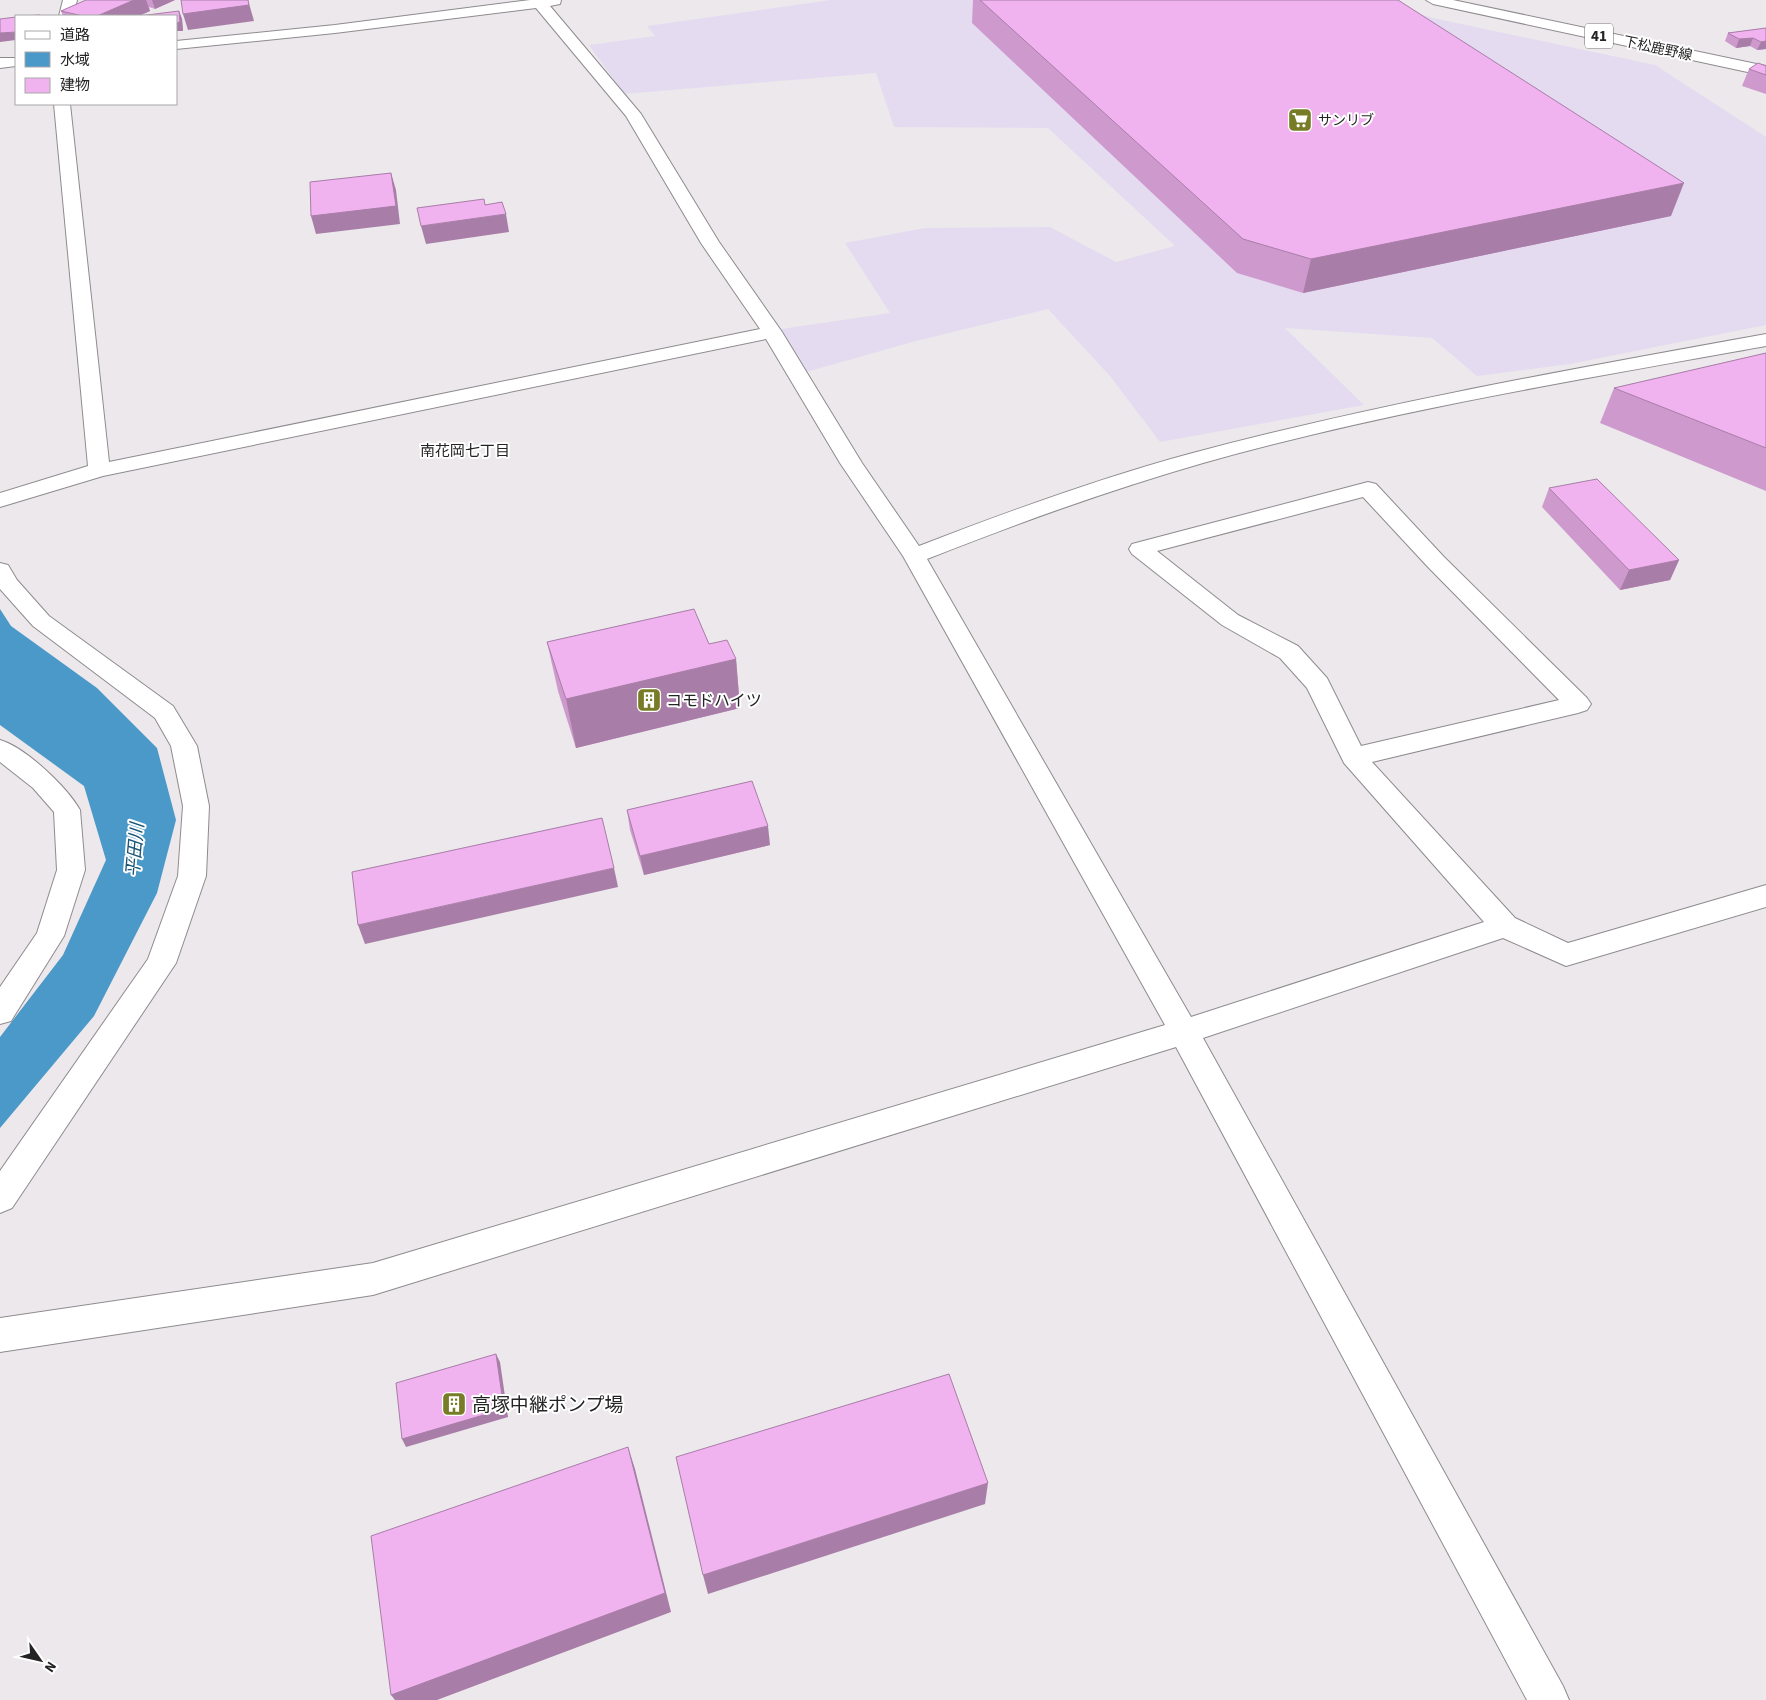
<svg xmlns="http://www.w3.org/2000/svg" width="1766" height="1700" viewBox="0 0 1766 1700" font-family="'Source Sans 3','Noto Sans JP',sans-serif">
  <rect width="100%" height="100%" fill="#ece8ec"/>
  <path fill="#e4dbf1" d="M831,0H1373L1433,18L1655,65L1766,137V325L1570,364L1477,376L1432,338L1285,328L1364,405L1160,442L1110,376L1048,309L916,341L799,374L775,330L890,313L845,243L925,228L1050,227L1116,262L1175,246L1048,128L894,127L876,73L624,94L589,45L655,36L647,26Z"/>
  <path fill="#4b99c8" d="M0,609L11,626L97,688L157,748L176,820L157,893L94,1016L0,1128V1037L63,955L106,860L84,786L0,725Z"/>
  <g fill="none" stroke-linecap="round" stroke-linejoin="round">
    <defs>
      <g id="minor">
        <path d="M63,0H77L73,16H59Z"/>
        <path d="M530,0H561L560,4L550,6L641,114L719,242L782,332L862,463L919,546C1007,512 1097,479 1189,454C1379,403 1573,369 1766,334V346C1578,380 1387,411 1203,463C1109,490 1018,523 927,559L1191,1017L1484,922L1344,763L1307,688L1280,658L1222,625L1132,554L1129,549L1132,544L1368,482L1376,484L1444,557L1587,698L1591,704L1587,710L1578,713L1372,762L1515,918L1568,943L1766,885V907L1566,966L1503,938L1203,1038L1563,1686L1569,1700H1527L1176,1047L373,1295L0,1352V1318L373,1263L1165,1025L903,556L840,463L766,339L103,476L0,507V493L88,466L54,104H70L109,462L760,329L701,243L626,116L536,8L335,33L176,49V41L335,25ZM1363,497L1428,567L1559,700L1361,746L1327,678L1298,646L1238,615L1157,551Z"/>
        <path d="M0,58H16V66L0,68Z"/>
        <path d="M0,563L8,565L17,580L49,616L173,706L197,746L209,806L206,876L176,963L12,1208L0,1213V1171L148,959L178,876L183,806L171,746L155,718L33,626L0,589Z"/>
        <path d="M0,740C25,747 67,787 80,810L85,870L64,936L11,1021L0,1024V987L37,933L57,870L54,812L33,788L0,762Z"/>
      </g>
      <path id="primary" d="M1426,0H1453L1766,66V76L1433,4Z"/>
    </defs>
    <use href="#minor" stroke="#8e8b8e" stroke-width="2"/>
    <use href="#primary" stroke="#8e8b8e" stroke-width="2"/>
    <use href="#minor" fill="#fff" fill-rule="evenodd"/>
    <use href="#primary" fill="#fff" fill-rule="evenodd"/>
  </g>
  <g fill="#ce9ace">
    <path d="M86,0H175L155,9L149,7L150,11L140,16L179,11L182,19L183,31H176V16H63L61,11Z"/>
    <path d="M973,0H1398L1671,216L1303,293L1237,273L972,23Z"/>
    <path d="M1766,28V49L1757,50L1750,46L1736,48L1725,41L1728,33Z"/>
    <path d="M1766,66V94L1742,86L1749,69Z"/>
    <path d="M1766,353V491L1600,423L1614,388Z"/>
    <path d="M1549,488L1679,560L1670,580L1620,590L1542,507Z"/>
    <path d="M547,642L709,644L736,659L740,708L576,748L558,691Z"/>
    <path d="M627,810L770,845L644,875L630,830Z"/>
  </g>
  <g fill="#a87da7">
    <path d="M134,0H146L150,11L138,16H97Z"/>
    <path d="M152,0H175L155,9Z"/>
    <path d="M248,0L254,21L188,30L183,14Z"/>
    <path d="M179,11L182,19L183,31H176V23Z"/>
    <path d="M16,32V40L0,42V33Z"/>
    <path d="M1753,38L1750,46L1736,48L1739,39Z"/>
    <path d="M1766,41V49L1757,50L1761,42Z"/>
    <path d="M391,173L396,190L400,224L316,234L311,216Z"/>
    <path d="M1684,183L1671,216L1303,293L1311,259Z"/>
    <path d="M506,214L509,232L426,244L421,226Z"/>
    <path d="M1679,560L1670,580L1620,590L1629,570Z"/>
    <path d="M736,659L740,708L576,748L566,699Z"/>
    <path d="M768,826L770,845L644,875L640,856Z"/>
    <path d="M614,868L618,887L365,944L358,925Z"/>
    <path d="M496,1354L500,1362L508,1417L406,1447L402,1439Z"/>
    <path d="M628,1447L635,1469L671,1612L437,1700H395L391,1695Z"/>
    <path d="M988,1483L985,1504L708,1594L703,1575Z"/>
  </g>
  <g fill="#f0b3ef" stroke="#a87da7">
    <path d="M86,0H134L97,16H83L61,11Z"/>
    <path d="M181,0H248L249,5L183,14Z"/>
    <path d="M980,0H1398L1684,183L1311,259L1243,239Z"/>
    <path d="M179,11L180,22L176,23V16H139Z"/>
    <path d="M40,15V16H24Z"/>
    <path d="M16,17V32L0,33V19Z"/>
    <path d="M1766,28V41L1761,42L1753,38L1739,39L1728,33Z"/>
    <path d="M1758,63L1766,66V75L1749,69Z"/>
    <path d="M391,173L396,206L311,216L310,182Z"/>
    <path d="M484,199L485,205L502,202L506,214L421,226L417,208Z"/>
    <path d="M1766,353V448L1614,388Z"/>
    <path d="M1597,479L1679,560L1629,570L1549,488Z"/>
    <path d="M694,609L709,644L727,640L736,659L566,699L547,642Z"/>
    <path d="M752,781L768,826L640,856L627,810Z"/>
    <path d="M602,818L614,868L358,925L352,872Z"/>
    <path d="M496,1354L504,1409L402,1439L396,1383Z"/>
    <path d="M949,1374L988,1483L703,1575L676,1457Z"/>
    <path d="M628,1447L665,1593L391,1695L371,1536Z"/>
  </g>
  <defs>
    <symbol id="supermarket-square" viewBox="-11 -11 22 22"><rect x="-9" y="-9" width="18" height="18" rx="4" fill="#787c26" stroke="#fff"/><path d="M-6-5.5h2.5l.6 2H6L4.5 2H-2.5L-4.4-4H-6ZM-1.5 3.2a1.3 1.3 0 1 0 .1 0ZM3 3.2a1.3 1.3 0 1 0 .1 0Z" fill="#fff"/></symbol>
    <symbol id="building-square" viewBox="-11 -11 22 22"><rect x="-9" y="-9" width="18" height="18" rx="4" fill="#787c26" stroke="#fff"/><path d="M-4-6H4V6H1V3H-1V6H-4ZM-2.5-4.3h1.7v1.8h-1.7ZM.8-4.3h1.7v1.8H.8ZM-2.5-1h1.7V.8h-1.7ZM.8-1h1.7V.8H.8Z" fill="#fff"/></symbol>
  </defs>
  <g fill-rule="evenodd">
    <use href="#supermarket-square" x="1286" y="106" width="28" height="28"/>
    <use href="#building-square" x="635" y="686" width="28" height="28"/>
    <use href="#building-square" x="440" y="1390" width="28" height="28"/>
  </g>
  <g text-anchor="middle" stroke-width="4" stroke-linejoin="round" paint-order="stroke">
    <g font-size="14" fill="#252425" stroke="#fff">
      <text transform="translate(1658 48) rotate(12)" y="5">下松鹿野線</text>
    </g>
    <g font-size="14" fill="#252425" stroke="#fff" text-anchor="start">
      <text x="1318" y="125">サンリブ</text>
    </g>
    <rect fill="#fff" stroke="#666" stroke-width="1" x="1585" y="23.5" width="28" height="25" rx="4"/>
    <g font-size="15" font-weight="bold" fill="#252425">
      <text x="1599" y="41">41</text>
    </g>
    <g font-size="15" fill="#252425" stroke="#fff">
      <text x="465" y="456">南花岡七丁目</text>
    </g>
    <g font-size="16" fill="#252425" stroke="#fff" text-anchor="start">
      <text x="666" y="706">コモドハイツ</text>
    </g>
    <g font-size="18" font-style="italic" fill="#195575" stroke="#fff">
      <text transform="translate(135 850) rotate(-85)" y="6">平田川</text>
    </g>
    <g font-size="19" fill="#252425" stroke="#fff" text-anchor="start">
      <text x="472" y="1411">高塚中継ポンプ場</text>
    </g>
  </g>
  <rect x="15" y="15" width="162" height="90" fill="#ffffff" stroke="#a8a7a8"/>
  <rect x="25" y="31" width="25" height="8" fill="#ffffff" stroke="#a8a7a8"/>
  <text x="60" y="40" font-size="15" fill="#252425">道路</text>
  <rect x="25" y="52" width="25" height="15" fill="#4b99c8" stroke="#a8a7a8"/>
  <text x="60" y="65" font-size="15" fill="#252425">水域</text>
  <rect x="25" y="78" width="25" height="15" fill="#f0b3ef" stroke="#a8a7a8"/>
  <text x="60" y="90" font-size="15" fill="#252425">建物</text>
  <g transform="translate(40 1660) rotate(124)" stroke="#ffffff" stroke-width="4" paint-order="stroke">
  <path d="M0-4L9 19L0 12L-9 19Z" fill="#252425"/>
  <text y="-8" font-size="14" font-weight="bold" text-anchor="middle" fill="#252425">N</text>
  </g>
</svg>
